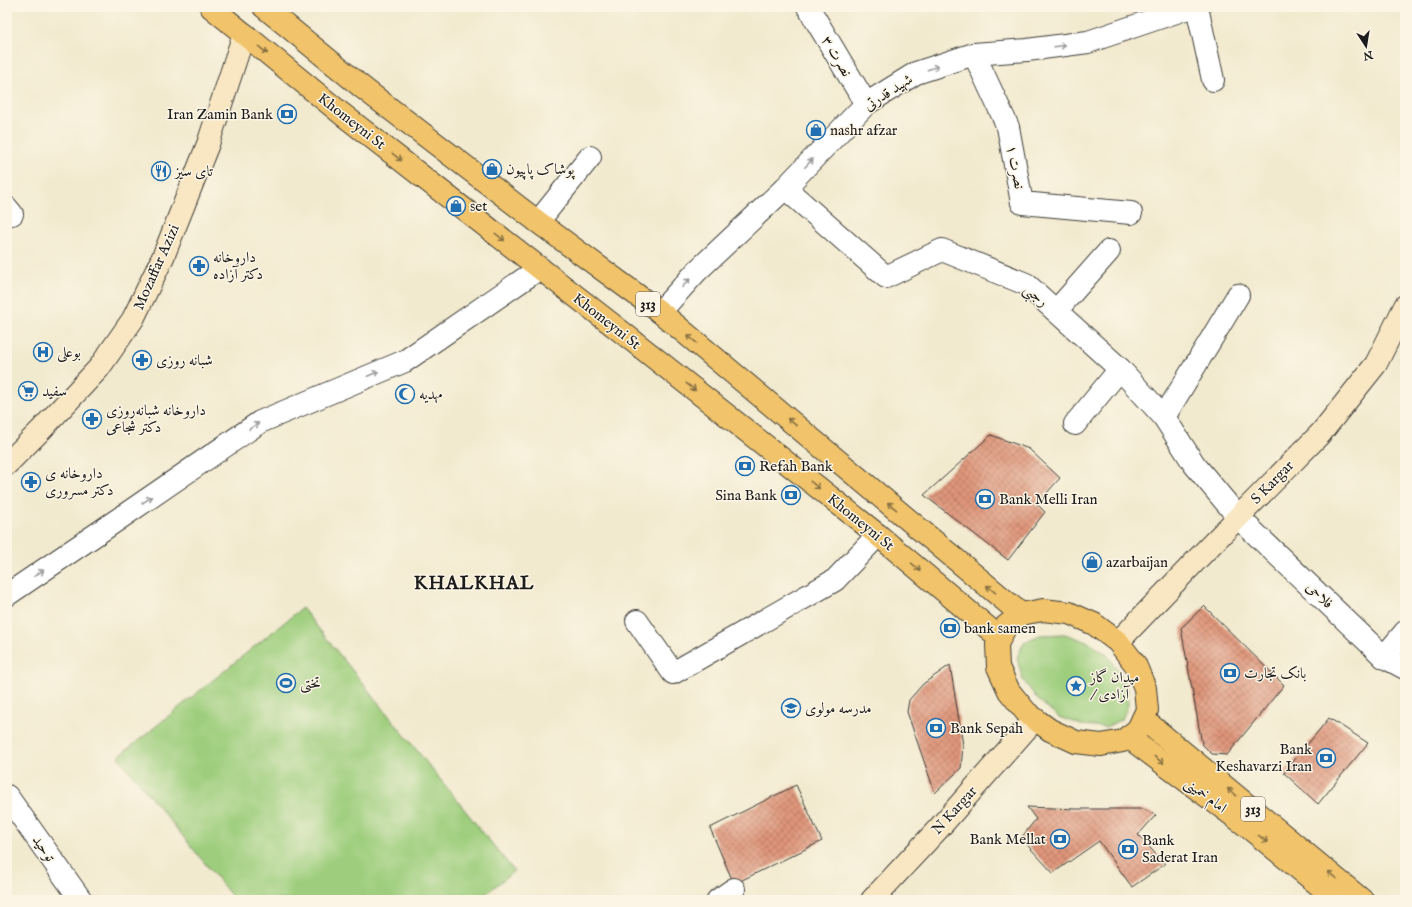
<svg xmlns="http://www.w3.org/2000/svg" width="1412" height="907" viewBox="0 0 1412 907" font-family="'IM FELL English',Amiri,serif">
  <defs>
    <pattern id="building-cross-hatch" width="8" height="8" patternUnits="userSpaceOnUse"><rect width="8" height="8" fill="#df957a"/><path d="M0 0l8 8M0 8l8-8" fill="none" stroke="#b47963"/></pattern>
  </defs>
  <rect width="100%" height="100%" fill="#fcf5e5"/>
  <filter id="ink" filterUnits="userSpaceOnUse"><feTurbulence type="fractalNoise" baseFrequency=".025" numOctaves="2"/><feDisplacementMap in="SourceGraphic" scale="8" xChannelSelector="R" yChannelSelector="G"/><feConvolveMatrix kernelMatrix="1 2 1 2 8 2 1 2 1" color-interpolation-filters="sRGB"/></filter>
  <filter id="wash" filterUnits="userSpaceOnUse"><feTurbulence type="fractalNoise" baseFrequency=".012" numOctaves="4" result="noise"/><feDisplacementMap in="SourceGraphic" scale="16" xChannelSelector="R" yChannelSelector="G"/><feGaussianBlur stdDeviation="0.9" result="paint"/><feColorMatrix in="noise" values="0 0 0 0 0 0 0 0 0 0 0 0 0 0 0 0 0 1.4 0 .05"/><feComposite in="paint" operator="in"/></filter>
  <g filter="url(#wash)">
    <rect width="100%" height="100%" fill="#f2eacf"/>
    <g fill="#9ece7d" stroke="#5d754c">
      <path d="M302,608L514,871L478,900H235L118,757Z"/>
      <path d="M1065,634L1088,642L1106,654L1119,671L1128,691V705L1122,719L1106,727L1081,725L1059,717L1038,700L1023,680L1017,658L1024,642L1040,635Z"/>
    </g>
    <g id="blocks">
      <g fill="url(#building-cross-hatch)">
        <path d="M991,435L1029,449L1060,478L1037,504L1045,512L1008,560L924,495Z"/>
        <path d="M1204,606L1284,685L1227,755L1212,754L1202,744L1181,628Z"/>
        <path d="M950,665L963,745L961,768L935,793L907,712L909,700L923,684Z"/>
        <path d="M1329,718L1368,743L1318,804L1284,773Z"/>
        <path d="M796,785L822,841L734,884L710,828Z"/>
        <path d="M1027,807L1076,809H1143L1156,815L1138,835L1165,864L1132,887L1099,841L1053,873L1021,838L1036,819Z"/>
      </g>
    </g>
  </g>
  <g filter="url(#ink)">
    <use href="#blocks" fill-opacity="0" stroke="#3c3b37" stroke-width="1"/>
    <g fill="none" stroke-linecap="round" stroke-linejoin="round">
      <defs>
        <g id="street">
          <path d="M808,7L866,104"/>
          <path d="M1197,7L1213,80"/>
          <path d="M974,54L1008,127L1022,203L1131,213"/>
          <path d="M785,188L886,277L942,250L1026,284L1120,369L1164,417L1194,464L1238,517L1384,657L1405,668"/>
          <path d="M7,208L12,214"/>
          <path d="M538,222L590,157"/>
          <path d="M1056,311L1109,251"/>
          <path d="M660,312L697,271L785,188L866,104L916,73L974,54L1027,50L1088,42L1191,7"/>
          <path d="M1164,417L1238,295"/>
          <path d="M1075,424L1120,369"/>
          <path d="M7,595L126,514L260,422L405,361L540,268"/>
          <path d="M637,621L673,673L835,580L878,535"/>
          <path d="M1384,657L1405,632"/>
          <path d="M7,796L81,900"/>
          <path d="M718,900L734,889"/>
        </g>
        <g id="secondary">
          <path d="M7,464L41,430L99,368L133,319L163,257L208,144L244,34"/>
          <path d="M1118,642L1208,548L1321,433L1376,364L1405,306"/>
          <path d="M872,900L939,828L1035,719"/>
        </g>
        <g id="primary">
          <path d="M211,7L342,114L623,333L878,535L1000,638"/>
          <path d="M264,7L363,88L538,222L660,312L1021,614"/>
          <path d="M1043,610L1069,613L1094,624L1118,642L1135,664L1145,688L1147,710L1138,729L1123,741L1101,745L1076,742L1050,730L1035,719L1026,712L1009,691L998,667L997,644L1006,626L1021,614Z"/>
          <path d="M1143,719L1362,900"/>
          <path d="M1128,737L1248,827L1337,900"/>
        </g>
      </defs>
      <use href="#street" stroke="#3c3b37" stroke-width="24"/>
      <use href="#secondary" stroke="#3c3b37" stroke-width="24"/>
      <use href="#primary" stroke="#3c3b37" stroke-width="24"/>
      <use href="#street" stroke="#fff" stroke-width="22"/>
      <use href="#secondary" stroke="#f9e7c3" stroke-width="22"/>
      <use href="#primary" stroke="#f1c36a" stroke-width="22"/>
    </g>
    <defs><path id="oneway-shaft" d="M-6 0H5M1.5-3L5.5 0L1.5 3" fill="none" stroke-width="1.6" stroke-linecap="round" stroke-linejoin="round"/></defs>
    <g stroke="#999">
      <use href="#oneway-shaft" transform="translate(1060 46) rotate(-7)"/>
      <use href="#oneway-shaft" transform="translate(933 68) rotate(-18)"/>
      <use href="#oneway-shaft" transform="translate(809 163) rotate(-46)"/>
      <use href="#oneway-shaft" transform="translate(686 283) rotate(-48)"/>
      <use href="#oneway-shaft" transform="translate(373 374) rotate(-23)"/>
      <use href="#oneway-shaft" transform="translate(254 426) rotate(-35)"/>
      <use href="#oneway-shaft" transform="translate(147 500) rotate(-35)"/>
      <use href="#oneway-shaft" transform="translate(39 573) rotate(-34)"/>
    </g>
    <g stroke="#867043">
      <use href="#oneway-shaft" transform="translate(263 50) rotate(39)"/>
      <use href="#oneway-shaft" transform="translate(397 157) rotate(38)"/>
      <use href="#oneway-shaft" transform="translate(500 237) rotate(38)"/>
      <use href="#oneway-shaft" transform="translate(692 339) rotate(-140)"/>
      <use href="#oneway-shaft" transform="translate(691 387) rotate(38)"/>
      <use href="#oneway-shaft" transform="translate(792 422) rotate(-140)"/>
      <use href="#oneway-shaft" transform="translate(815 485) rotate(38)"/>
      <use href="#oneway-shaft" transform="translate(892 506) rotate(-140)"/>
      <use href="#oneway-shaft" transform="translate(916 567) rotate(40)"/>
      <use href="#oneway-shaft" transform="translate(991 589) rotate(-140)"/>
      <use href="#oneway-shaft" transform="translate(1159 760) rotate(37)"/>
      <use href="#oneway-shaft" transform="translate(1232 792) rotate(-140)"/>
      <use href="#oneway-shaft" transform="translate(1263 839) rotate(39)"/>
      <use href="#oneway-shaft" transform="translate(1332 875) rotate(-140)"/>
    </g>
  </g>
  <defs>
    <symbol id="bank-ring" viewBox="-11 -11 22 22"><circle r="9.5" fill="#fcf5e5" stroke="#1f6fb2" stroke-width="1.5"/><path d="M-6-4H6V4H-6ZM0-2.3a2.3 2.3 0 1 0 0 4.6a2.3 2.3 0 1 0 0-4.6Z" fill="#1f6fb2"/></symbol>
    <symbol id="shop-ring" viewBox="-11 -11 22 22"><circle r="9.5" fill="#fcf5e5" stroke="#1f6fb2" stroke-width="1.5"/><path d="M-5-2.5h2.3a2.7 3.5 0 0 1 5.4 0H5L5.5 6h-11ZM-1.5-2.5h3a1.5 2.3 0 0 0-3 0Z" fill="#1f6fb2"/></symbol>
    <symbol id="restaurant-ring" viewBox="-11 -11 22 22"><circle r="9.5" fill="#fcf5e5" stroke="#1f6fb2" stroke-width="1.5"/><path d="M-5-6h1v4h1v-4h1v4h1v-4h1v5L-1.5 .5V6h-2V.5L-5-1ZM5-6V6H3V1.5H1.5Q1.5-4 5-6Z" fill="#1f6fb2"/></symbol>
    <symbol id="pharmacy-ring" viewBox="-11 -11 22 22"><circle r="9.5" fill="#fcf5e5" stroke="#1f6fb2" stroke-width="1.5"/><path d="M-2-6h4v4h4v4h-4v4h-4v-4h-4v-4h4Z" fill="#1f6fb2"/></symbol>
    <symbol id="hospital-ring" viewBox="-11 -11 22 22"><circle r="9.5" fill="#fcf5e5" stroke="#1f6fb2" stroke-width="1.5"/><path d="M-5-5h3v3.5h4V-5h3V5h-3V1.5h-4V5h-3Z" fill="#1f6fb2"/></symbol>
    <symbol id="supermarket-ring" viewBox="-11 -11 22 22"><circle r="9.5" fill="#fcf5e5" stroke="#1f6fb2" stroke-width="1.5"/><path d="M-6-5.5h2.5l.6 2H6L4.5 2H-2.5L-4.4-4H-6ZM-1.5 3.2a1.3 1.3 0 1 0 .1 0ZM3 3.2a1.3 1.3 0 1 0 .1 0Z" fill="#1f6fb2"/></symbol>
    <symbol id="mosque-ring" viewBox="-11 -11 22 22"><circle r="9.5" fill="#fcf5e5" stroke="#1f6fb2" stroke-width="1.5"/><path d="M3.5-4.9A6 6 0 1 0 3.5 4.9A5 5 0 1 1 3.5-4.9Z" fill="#1f6fb2"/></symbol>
    <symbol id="stadium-ring" viewBox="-11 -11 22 22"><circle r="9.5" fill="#fcf5e5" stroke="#1f6fb2" stroke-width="1.5"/><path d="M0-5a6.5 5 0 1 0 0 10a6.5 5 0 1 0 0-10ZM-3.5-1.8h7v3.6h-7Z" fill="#1f6fb2"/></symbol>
    <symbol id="sight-ring" viewBox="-11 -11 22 22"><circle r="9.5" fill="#fcf5e5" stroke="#1f6fb2" stroke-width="1.5"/><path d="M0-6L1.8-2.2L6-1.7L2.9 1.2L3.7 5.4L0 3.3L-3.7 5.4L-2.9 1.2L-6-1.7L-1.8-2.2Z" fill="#1f6fb2"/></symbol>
    <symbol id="school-ring" viewBox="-11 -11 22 22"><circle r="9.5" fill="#fcf5e5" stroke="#1f6fb2" stroke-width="1.5"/><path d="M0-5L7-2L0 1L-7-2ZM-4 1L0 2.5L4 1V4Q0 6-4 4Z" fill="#1f6fb2"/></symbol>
  </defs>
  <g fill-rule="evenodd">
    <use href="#bank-ring" x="276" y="103" width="22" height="22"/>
    <use href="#shop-ring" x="805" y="119" width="22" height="22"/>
    <use href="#shop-ring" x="481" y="158" width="22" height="22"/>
    <use href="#restaurant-ring" x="150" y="160" width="22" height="22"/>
    <use href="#shop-ring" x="445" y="195" width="22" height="22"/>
    <use href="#pharmacy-ring" x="188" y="255" width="22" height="22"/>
    <use href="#hospital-ring" x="32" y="341" width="22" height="22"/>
    <use href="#pharmacy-ring" x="131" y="349" width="22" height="22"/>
    <use href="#supermarket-ring" x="17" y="380" width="22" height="22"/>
    <use href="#mosque-ring" x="394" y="383" width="22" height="22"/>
    <use href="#pharmacy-ring" x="81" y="408" width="22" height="22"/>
    <use href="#bank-ring" x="734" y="455" width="22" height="22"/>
    <use href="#pharmacy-ring" x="20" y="471" width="22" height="22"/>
    <use href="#bank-ring" x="780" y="484" width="22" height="22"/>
    <use href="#bank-ring" x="974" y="488" width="22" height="22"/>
    <use href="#shop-ring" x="1081" y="551" width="22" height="22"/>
    <use href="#bank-ring" x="939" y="617" width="22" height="22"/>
    <use href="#bank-ring" x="1219" y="662" width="22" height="22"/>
    <use href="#stadium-ring" x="275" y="672" width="22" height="22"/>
    <use href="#sight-ring" x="1065" y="675" width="22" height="22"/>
    <use href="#school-ring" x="780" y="697" width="22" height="22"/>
    <use href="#bank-ring" x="925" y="717" width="22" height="22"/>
    <use href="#bank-ring" x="1315" y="747" width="22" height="22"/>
    <use href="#bank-ring" x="1049" y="828" width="22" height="22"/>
    <use href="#bank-ring" x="1117" y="838" width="22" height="22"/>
  </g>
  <g text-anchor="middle" stroke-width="3" stroke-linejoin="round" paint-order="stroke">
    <g fill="#fcf5e5" stroke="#5f5d58" stroke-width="1">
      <rect x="636" y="292" width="24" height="24" rx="3"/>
      <rect x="1241" y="797" width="24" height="24" rx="3"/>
    </g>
    <g font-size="14" font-weight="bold" fill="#1c1c1c">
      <text x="648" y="309">313</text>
      <text x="1253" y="814">313</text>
    </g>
    <g font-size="15" fill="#1c1c1c" stroke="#fcf5e5">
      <text transform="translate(837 56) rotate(59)" y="5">نصرت ۳</text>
      <text transform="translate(888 92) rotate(-33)" y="5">شهید قدرتی</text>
      <text transform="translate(352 121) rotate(38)" y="5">Khomeyni St</text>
      <text transform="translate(1016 167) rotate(79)" y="5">نصرت ۱</text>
      <text transform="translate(156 267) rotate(-66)" y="5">Mozaffar Azizi</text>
      <text transform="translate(1036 295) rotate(39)" y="5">رجبی</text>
      <text transform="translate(607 321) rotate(38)" y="5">Khomeyni St</text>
      <text transform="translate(1272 482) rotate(-46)" y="5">S Kargar</text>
      <text transform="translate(861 522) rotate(39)" y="5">Khomeyni St</text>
      <text transform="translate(1320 595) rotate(44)" y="5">فلاحی</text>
      <text transform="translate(1206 795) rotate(37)" y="5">امام خمینی</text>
      <text transform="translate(954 810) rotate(-48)" y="5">N Kargar</text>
      <text transform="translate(44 848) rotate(55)" y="5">توحید</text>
    </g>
    <g font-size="15" fill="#1c1c1c" stroke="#fcf5e5" text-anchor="start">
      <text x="273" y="119" text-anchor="end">Iran Zamin Bank</text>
      <text x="830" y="135">nashr afzar</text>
      <text x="506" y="174">پوشاک پاپیون</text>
      <text x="175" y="176">تای سیز</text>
      <text x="470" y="211">set</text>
      <text x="213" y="262">داروخانه<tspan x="213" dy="17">دکتر آزاده</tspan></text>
      <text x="57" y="357">بوعلی</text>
      <text x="156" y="365">شبانه روزی</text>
      <text x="42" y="396">سفید</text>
      <text x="419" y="399">مهدیه</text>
      <text x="106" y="415">داروخانه شبانه‌روزی<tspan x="106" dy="17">دکتر شجاعی</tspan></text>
      <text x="759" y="471">Refah Bank</text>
      <text x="45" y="478">داروخانه ی<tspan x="45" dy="17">دکتر مسروری</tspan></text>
      <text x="777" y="500" text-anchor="end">Sina Bank</text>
      <text x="999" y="504">Bank Melli Iran</text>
      <text x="1106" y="567">azarbaijan</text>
      <text x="964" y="633">bank samen</text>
      <text x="1244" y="678">بانک تجارت</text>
      <text x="1090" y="682">میدان گاز<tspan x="1090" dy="17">/ آزادی</tspan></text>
      <text x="300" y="688">تختی</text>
      <text x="805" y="713">مدرسه مولوی</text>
      <text x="950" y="733">Bank Sepah</text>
      <text x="1312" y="754" text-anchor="end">Bank<tspan x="1312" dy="17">Keshavarzi Iran</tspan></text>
      <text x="1046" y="844" text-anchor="end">Bank Mellat</text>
      <text x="1142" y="845">Bank<tspan x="1142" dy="17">Saderat Iran</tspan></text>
    </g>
    <g font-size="19" font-weight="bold" letter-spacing="1" fill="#1c1c1c" stroke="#fcf5e5">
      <text x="474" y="589">KHALKHAL</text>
    </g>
  </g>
  <rect width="1412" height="907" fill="none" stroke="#fcf5e5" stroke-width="24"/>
  <g transform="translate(1366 46) rotate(168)" stroke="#fcf5e5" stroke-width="3" paint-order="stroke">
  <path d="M0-3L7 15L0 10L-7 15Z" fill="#1c1c1c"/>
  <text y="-6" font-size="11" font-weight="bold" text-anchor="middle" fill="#1c1c1c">N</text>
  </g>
</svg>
